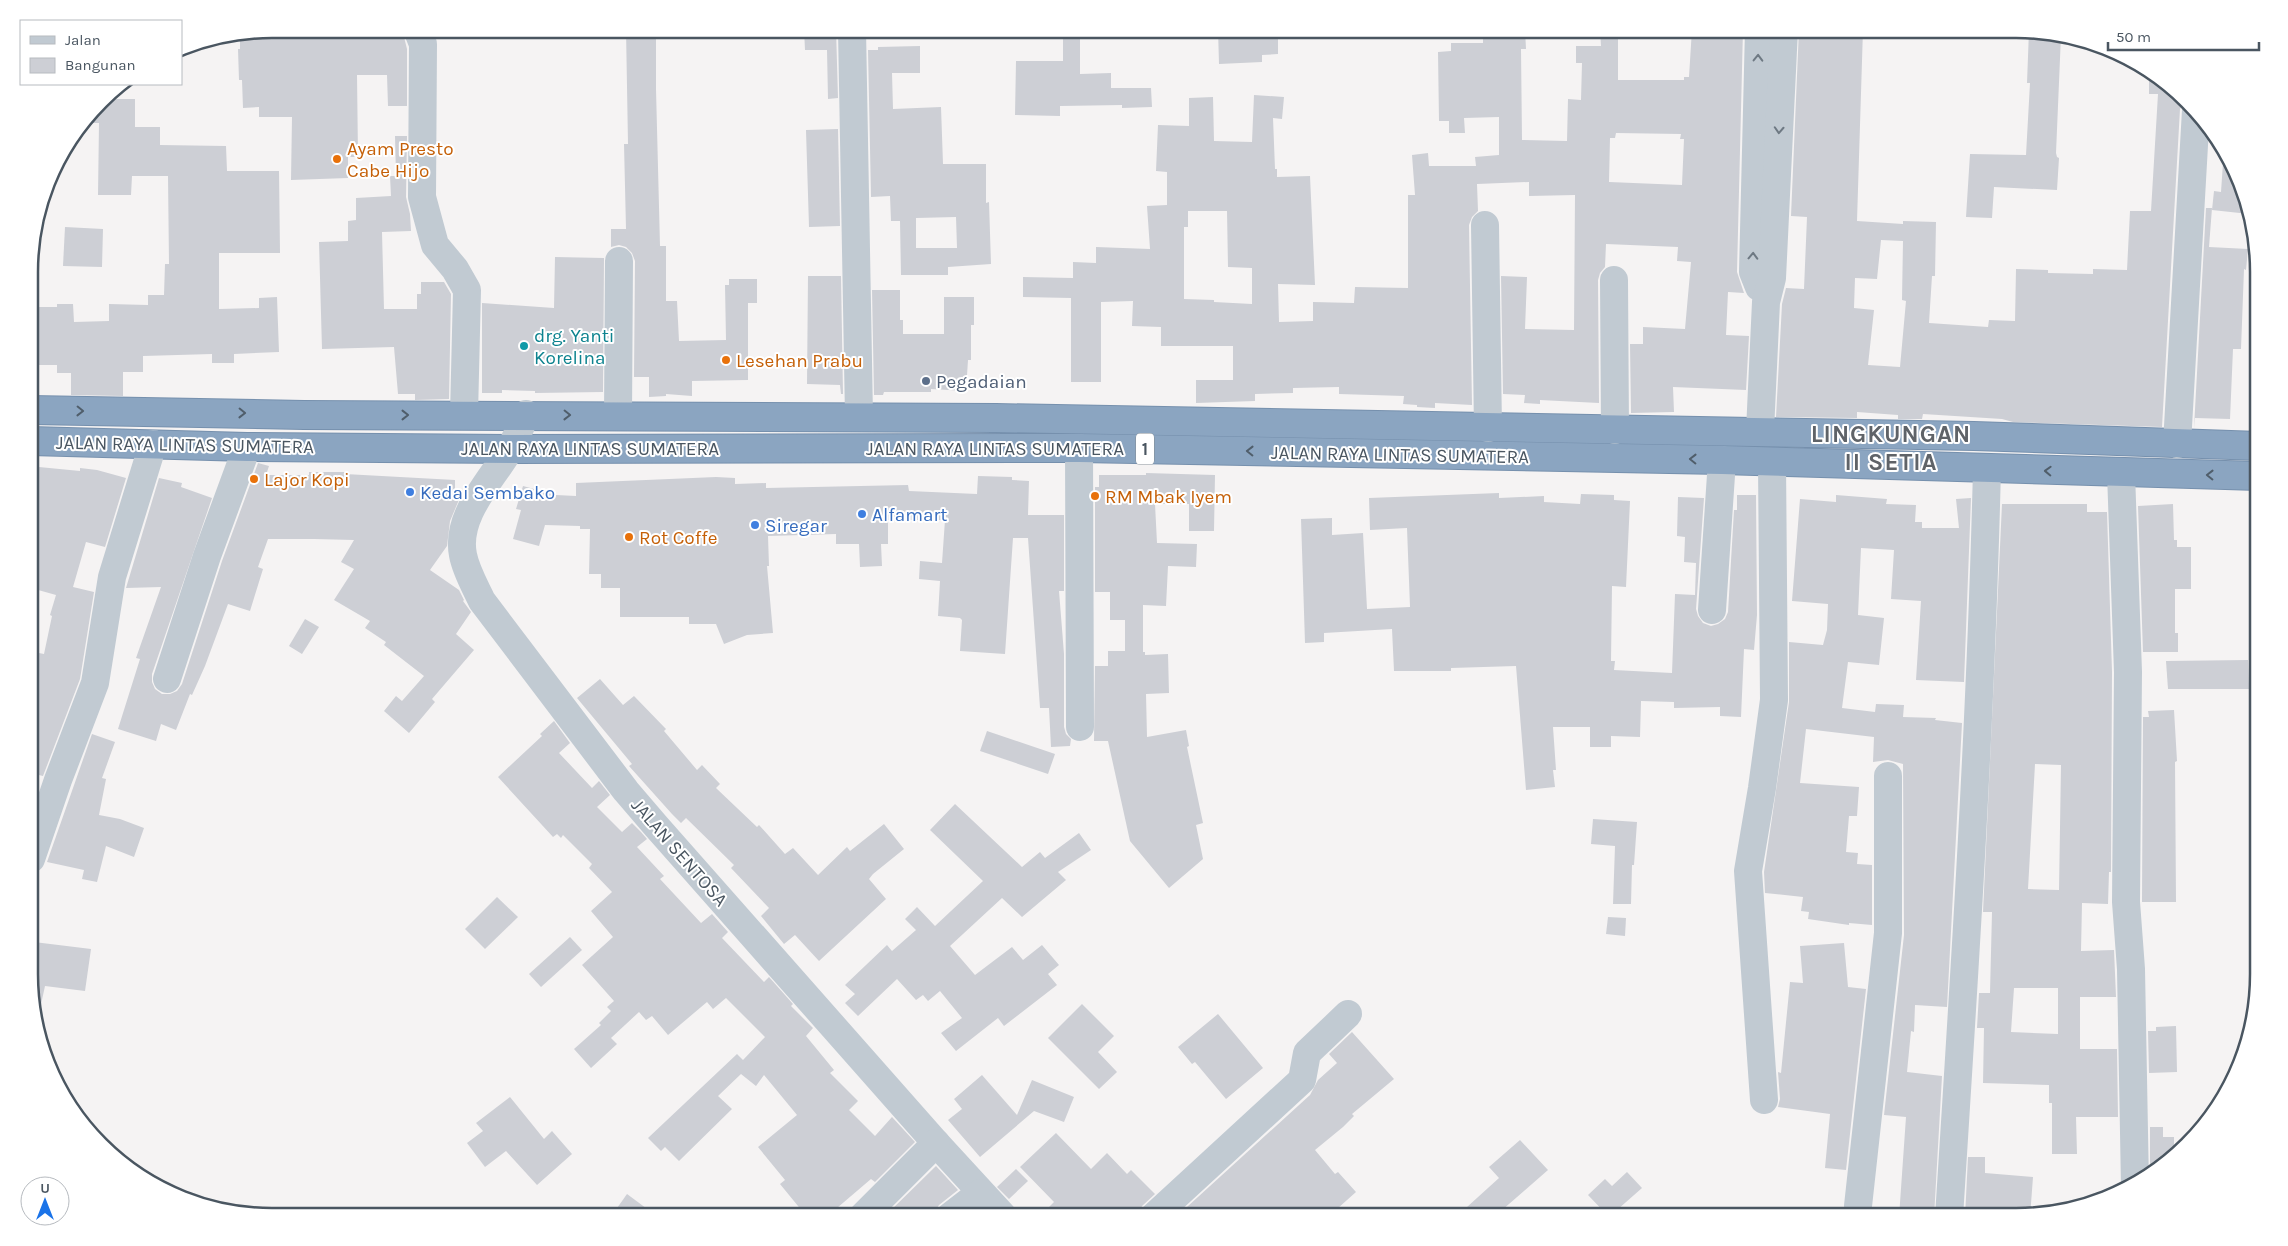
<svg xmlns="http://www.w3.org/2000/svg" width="2288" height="1246" viewBox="0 0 2288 1246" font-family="Karla,sans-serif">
  <rect width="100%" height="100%" fill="#f5f3f3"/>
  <g fill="#cdcfd5" fill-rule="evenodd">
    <path d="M291,29H402L407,49V106H388L387,75H357L358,157H348V178L291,180L292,117H259V107L243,108L242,80H239L238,49H240V35L255,32L291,33Z"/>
    <path d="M626,29H656V89L660,246H666V301H677L679,341L726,340L725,285H729V279H757V303H748V380L692,381V396L666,394V396L649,397V377H634L635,261L632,253L626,247L619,245L611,247V229H626L624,144H628Z"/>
    <path d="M804,29H836L838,98L828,99L827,50H805Z"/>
    <path d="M1063,29H1080V74L1111,73V88H1151L1152,107L1122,108V105L1060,106V116L1015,115L1016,61H1063Z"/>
    <path d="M1218,29H1278V54L1262,55V62L1219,64Z"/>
    <path d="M1488,29H1525L1526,49H1521L1522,140L1567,141L1568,99L1581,100L1582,63H1576V46H1601L1600,29H1618V80H1684V77H1689L1692,29H1743L1737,272L1744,293L1728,292L1726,335L1749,336L1746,390L1673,387L1674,412L1631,413L1630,344H1643V327L1685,329L1691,262L1677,261L1678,247L1606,244L1605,267L1600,273L1598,280L1599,403L1540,400V404L1524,403L1525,395L1503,394L1501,276L1527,277L1525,329L1574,330L1575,195L1529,196V182L1477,184L1478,211L1472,217L1469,225L1472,405L1435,403V408L1417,407V405L1403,404L1404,396L1339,394V387L1293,388V393L1255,394V401L1196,403V380H1233V346H1161V327L1132,326L1133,301L1101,302V382H1071V298L1023,297V277L1073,278V262L1096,263V247L1150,249L1147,206L1167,205V172L1156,171L1158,125L1189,126V98L1213,97L1214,141L1252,142L1254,95L1284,97L1282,119L1273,118L1275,169H1277V177L1310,176L1315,285L1278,284L1279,322L1313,321V302L1354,303L1355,287L1408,288V195H1415L1412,155L1428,153L1429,166H1476L1475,157L1499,155V117L1464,118L1465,133H1449V121H1439L1438,52L1451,51V43H1483V36H1488ZM1616,133L1681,134L1680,139H1684L1682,185L1609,182L1610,138H1615ZM1188,211H1227L1228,267L1252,268V304L1214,302V300L1184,299V227H1188Z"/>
    <path d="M1799,29H1863L1857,221L1903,224V221L1936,222L1935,276H1932L1929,323L1988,327L1989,320L2015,321L2016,269L2048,270V273L2093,274V269L2127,270L2130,211H2151L2158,94H2149V70L2186,98L2180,109L2162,427L2013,422L2002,419L1923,414L1922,419H1898V415L1857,412V418L1776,417L1782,304L1786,288L1804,289L1807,217L1791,216ZM1881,240L1903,241L1902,300L1906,301L1900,367L1868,365L1874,310L1854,308L1855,278L1877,279Z"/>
    <path d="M2029,30L2061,35L2056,153L2057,157L2059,158L2057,190L1994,187L1992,218L1966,217L1970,154L2026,155L2030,83H2027Z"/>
    <path d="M920,46V73H892L893,109L941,107L943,164H986V203L989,202L991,264L948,267V275H901L900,221H891L890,196L871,197L868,50H878V47ZM956,217L957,248H916V218Z"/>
    <path d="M104,99H135V127H160V145L226,146L227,171H279L280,253H219V309L259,308V298L277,297L279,352L234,354V363H212V354L143,356V372H123V396L71,395V373H57V365H31V307H57V304H73L74,322L109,321V304L148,305V295H164L165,264H169L168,176H132L131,195H98L99,123H85Z"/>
    <path d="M838,129L840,226L809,227L806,130Z"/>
    <path d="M395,136H407L406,197L410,214L411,231L382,232L384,309H417V294H421V282H444L451,294L449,399L415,400V394H398L394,347L322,349L319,242L348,241V221L356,220V198L391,196L390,176H396Z"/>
    <path d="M2224,148L2246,193L2249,214L2212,210L2214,191L2221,192Z"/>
    <path d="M2206,208H2212L2209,247L2248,249L2246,270L2244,269L2241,349H2233L2230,419L2195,418L2194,428Z"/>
    <path d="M65,227L103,229L102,267L63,266Z"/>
    <path d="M555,257L604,258L603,392L535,393V391L502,390V393H482V303L554,308Z"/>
    <path d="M808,276H841L843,394H841L840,385L807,384Z"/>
    <path d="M872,290H900V320H903V334H944V297H974V325H971V360H968L966,391L931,389V392H884L883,395H874Z"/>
    <path d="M258,463L269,466L266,475H309V472H345V474L455,480V495H461L450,521L447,546L430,570L459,590L464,600L463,601L471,612L456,634L474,650L432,699L435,702L409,733L384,711L396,696L402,701L424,676L384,645L386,642L365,628L370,621L334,600L354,569L341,562L354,540L314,539H268L258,567L263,569L250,611L228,604L205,666L192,695L190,694L176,730L161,724L156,741L118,729L140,659L136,658L161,587L126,588L159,478L182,483L181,487L212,498L152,674V682L155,689L162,694H170L177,691L182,684L222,561Z"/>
    <path d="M39,467L80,471V468L97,470L126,478L105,547L86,542L73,587L94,592L80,679L43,776L31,773V701L36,683L32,682L39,653L44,654L52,616L50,615L56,595L31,588V493L34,481L37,482Z"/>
    <path d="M1146,473L1215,475L1214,531H1189V504H1155L1157,543L1197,544L1196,567L1168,566L1166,606L1143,605V652H1145V655L1168,654L1169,693L1146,694L1147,737L1186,730L1189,746L1187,747L1203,823L1196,825L1203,859L1169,888L1130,841L1108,741H1094L1095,666H1108V651H1125V620H1110V592H1095V487H1099V475H1146Z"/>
    <path d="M978,476L1012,477V480L1029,481L1028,515H1064V591H1059L1064,654V727L1066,734L1071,739L1070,746L1051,747L1049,708H1040L1028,538H1013L1005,654L960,651L962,620L960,618L938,616L940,581L919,579L920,561L942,563L945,520H888V544H881L882,566L860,567L859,544H836V534L768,536L769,566H767L773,633L747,635L724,644L716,624H689V617H620V588H601V574H589L590,529H580V526L545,525L539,546L513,539L521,510L516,509L523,486L556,495L576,496V483L716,477L735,478V484L766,483V488L908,485L909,491L977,494Z"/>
    <path d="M1499,493V498L1544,496V502L1580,504L1581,494L1614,495V500L1630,501L1626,587L1612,586L1611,661H1615L1614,670L1672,673L1675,594L1695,595L1696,563L1684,562L1685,537L1677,536L1678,497L1704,498L1696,609L1698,616L1703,623L1711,626L1718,624L1725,619L1728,612L1734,510H1737V495H1756L1757,615L1754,650L1744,649L1741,717L1720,716V707L1674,708V702L1641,701L1640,737L1611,736V747H1590V727H1553L1556,770H1553L1555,787L1526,790L1516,666L1451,668V671H1394L1392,629L1324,633V642L1305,643L1301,519L1332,518V535L1363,533L1367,609L1410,607L1407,528L1370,530L1369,498Z"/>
    <path d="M1836,495L1887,499L1886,504L1916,505L1915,522H1922V528H1959L1956,499L1971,498L1964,682L1916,680L1921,601L1891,599L1894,550L1861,548L1858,615L1884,618L1879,665L1848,662L1842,708L1875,712L1876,704L1904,705L1903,717L1936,718L1935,720L1962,723L1947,1007L1915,1005L1914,1032L1911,1031L1907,1072L1942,1076L1934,1217H1899L1906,1117L1884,1115L1904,935L1903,764L1888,760L1873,762L1874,737L1806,729L1800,783L1859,787L1857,816H1849L1846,852L1858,853L1857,864L1872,865V925L1849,923V925L1808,919L1809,912L1801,911L1803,897L1765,893L1764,872L1789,702V642L1823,645L1827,630L1828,604L1792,601L1800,499L1836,502Z"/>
    <path d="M2002,504H2087V512H2107L2112,672L2111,872H2109L2108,904L2082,903L2081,951L2114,950L2116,997H2080V1049H2117L2118,1117H2076L2077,1154H2052V1103H2049V1085L1983,1083L1984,1028H1977L1979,993H1990L1992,912H1983ZM2035,764L2061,765L2059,890L2028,889ZM2014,988H2058V1034L2011,1032Z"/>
    <path d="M2173,504L2174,540H2177V547H2191V589H2175V633H2178V652H2143L2138,506Z"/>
    <path d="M305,619L319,627L302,654L289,646Z"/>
    <path d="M2248,660L2249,689H2168L2166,661Z"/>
    <path d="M600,679L623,705L634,696L666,729L664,731L697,770L702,765L720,784L716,788L757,827L759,825L785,854L793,848L818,875L847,847L850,851L884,824L904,849L873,874L869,879L886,899L819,961L795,935L784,944L761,916L769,908L731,868L734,865L686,818L681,823L672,814L629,766L632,764L577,698Z"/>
    <path d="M2174,710L2177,761L2175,762L2176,902H2142L2143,717H2149L2148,711Z"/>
    <path d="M554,721L570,743L559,753L592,788L599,781L610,795L597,807L622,832L632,823L641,832L647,839L637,847L664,876L660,879L701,923L712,914L728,932L722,938L764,982L769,977L793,1004L791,1006L813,1028L806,1036L834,1070L830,1073L858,1101L849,1110L875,1136L892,1117L915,1142L875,1182L871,1179L837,1208L838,1209L830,1217H807L780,1184L785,1180L758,1147L797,1115L764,1075L756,1086L741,1074L718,1096L732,1109L679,1161L665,1147L661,1151L648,1138L737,1054L743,1060L765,1037L726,998L713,1009L707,1002L668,1035L652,1016L646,1020L639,1012L611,1038L617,1044L591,1068L574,1049L601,1025L599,1023L611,1011L607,1007L614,1001L582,965L613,937L591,911L612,892L589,868L592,864L563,835L561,838L557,834L553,837L498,777L542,736L540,734Z"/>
    <path d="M987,731L1055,754L1048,774L980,751Z"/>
    <path d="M92,734L115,742L102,778L106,779L99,815L120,819L144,828L134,857L106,846L97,882L82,879L84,870L47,862Z"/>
    <path d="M955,804L1022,867L1040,852L1045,858L1079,833L1091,850L1058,872L1066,880L1022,917L1002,898L950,946L975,975L1012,947L1023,960L1042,945L1059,965L1048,974L1057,985L1004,1026L998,1018L956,1051L941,1033L962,1018L940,991L928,1001L923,995L916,1000L897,979L858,1016L845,1003L855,994L845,985L887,945L892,951L916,930L905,919L917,907L935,926L983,881L930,830Z"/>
    <path d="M1593,819L1637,822L1634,865H1632L1631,904H1613L1615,846L1591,844Z"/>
    <path d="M497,897L518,917L485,949L465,929Z"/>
    <path d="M1608,917L1626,918L1625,936L1606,934Z"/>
    <path d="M570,937L582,950L541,987L529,974Z"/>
    <path d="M34,942L91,949L85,991L45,986L38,1018H34L31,1006V953H33Z"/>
    <path d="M1844,943L1848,987L1866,989L1846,1170L1825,1168L1830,1114L1778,1107L1780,1099L1778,1072L1781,1073L1790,982L1803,983L1800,946Z"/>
    <path d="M1082,1004L1114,1036L1098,1052L1117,1072L1099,1089L1048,1038Z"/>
    <path d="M1218,1014L1263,1068L1226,1099L1195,1062L1192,1064L1178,1047Z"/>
    <path d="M2176,1026L2177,1072L2149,1073L2148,1031H2156V1027Z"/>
    <path d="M1352,1032L1394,1079L1352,1114L1354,1116L1343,1127L1315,1150L1335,1174L1338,1172L1356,1192L1328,1217H1176L1310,1095L1318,1080L1337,1063L1329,1054Z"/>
    <path d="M982,1075L1017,1115L1032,1080L1074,1097L1064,1122L1034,1111L980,1157L948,1120L962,1109L954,1099Z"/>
    <path d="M510,1097L544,1139L552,1131L572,1154L537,1185L506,1151L485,1167L467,1143L483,1131L476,1123Z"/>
    <path d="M2150,1127H2163V1137H2174V1157L2150,1175Z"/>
    <path d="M1056,1133L1091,1169L1107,1153L1127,1174L1131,1170L1155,1194L1142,1206L1138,1217H1039L1054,1202L1020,1167Z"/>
    <path d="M1520,1140L1548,1170L1494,1217H1456L1499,1178L1489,1167Z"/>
    <path d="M1968,1157H1985V1173L2033,1177L2030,1217H1965Z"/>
    <path d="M936,1166L958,1190L939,1205L935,1211L934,1217H884Z"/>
    <path d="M1016,1169L1028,1181L1009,1199L997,1187Z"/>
    <path d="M1627,1172L1642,1188L1609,1217L1588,1195L1605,1179L1612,1186Z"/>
    <path d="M627,1194L658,1217H624L615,1211Z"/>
  </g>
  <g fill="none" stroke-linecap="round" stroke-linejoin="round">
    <defs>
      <g id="highway">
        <path d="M31,410L304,415L996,418L1974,436L2259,446"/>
        <path d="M31,441L247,447L510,449L1079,448L1722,460L2259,476"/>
      </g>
    </defs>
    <use href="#highway" stroke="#7690ad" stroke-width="30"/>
    <g stroke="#c1cad2" stroke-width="28">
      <path d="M417,29L423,44L422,197L435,245L455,269L467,290L464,415"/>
      <path d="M852,29L859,416"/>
      <path d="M1759,29L1753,272L1759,287"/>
      <path d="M1485,225L1488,428"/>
      <path d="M1614,280L1615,430"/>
      <path d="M526,414C521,426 516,438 510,449C492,480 455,515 463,555C466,571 475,586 482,601L626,791L656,826L936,1143L1004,1217"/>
      <path d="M618,416L619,261"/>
      <path d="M1760,431L1766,302L1772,278L1784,29"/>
      <path d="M2177,444L2196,110"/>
      <path d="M1079,448L1080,727"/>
      <path d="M2121,473L2128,672L2126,902L2131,969L2135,1186"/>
      <path d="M1712,610L1722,460"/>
      <path d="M167,679L207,556L247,447"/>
      <path d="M31,859L58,780L95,683L112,577L153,444"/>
      <path d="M1764,1100L1748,871L1762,788L1774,700L1772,462"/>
      <path d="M1858,1206L1888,933V776"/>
      <path d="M862,1217L936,1143"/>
      <path d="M949,1217L980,1193"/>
      <path d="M1153,1217L1302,1080L1307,1053L1348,1014"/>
      <path d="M1949,1217C1965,967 1981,718 1987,468"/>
    </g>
    <use href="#highway" stroke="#8ba5c1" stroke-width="28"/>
  </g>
  <defs><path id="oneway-chevron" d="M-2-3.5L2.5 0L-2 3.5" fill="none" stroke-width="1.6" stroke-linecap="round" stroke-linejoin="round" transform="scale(1.25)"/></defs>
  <g stroke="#6e7983">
    <use href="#oneway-chevron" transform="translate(1758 58) rotate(-89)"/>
    <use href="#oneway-chevron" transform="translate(1779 130) rotate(93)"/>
    <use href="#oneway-chevron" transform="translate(1753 256) rotate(-88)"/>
  </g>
  <g stroke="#505e6b">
    <use href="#oneway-chevron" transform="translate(80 411) rotate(1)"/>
    <use href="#oneway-chevron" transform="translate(242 413) rotate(1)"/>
    <use href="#oneway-chevron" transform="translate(405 415)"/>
    <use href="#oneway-chevron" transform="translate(567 415) rotate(1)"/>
    <use href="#oneway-chevron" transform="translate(1250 451) rotate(-179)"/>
    <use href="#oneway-chevron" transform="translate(1693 459) rotate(-179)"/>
    <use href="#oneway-chevron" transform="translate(2048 471) rotate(-178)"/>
    <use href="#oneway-chevron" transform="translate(2210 475) rotate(-179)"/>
  </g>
  <g fill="#e8710a" stroke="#fff" stroke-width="2">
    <circle cx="337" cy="159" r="5"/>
    <circle cx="726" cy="360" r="5"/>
    <circle cx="254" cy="479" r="5"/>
    <circle cx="1095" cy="496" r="5"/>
    <circle cx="629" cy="537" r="5"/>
  </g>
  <circle fill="#0f9aa8" stroke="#fff" stroke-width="2" cx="524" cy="346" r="5"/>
  <circle fill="#5c6f8a" stroke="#fff" stroke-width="2" cx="926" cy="381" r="5"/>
  <g fill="#3f7fe0" stroke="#fff" stroke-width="2">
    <circle cx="410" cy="492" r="5"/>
    <circle cx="862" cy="514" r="5"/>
    <circle cx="755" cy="525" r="5"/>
  </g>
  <g text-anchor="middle" stroke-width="4" stroke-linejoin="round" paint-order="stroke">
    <rect fill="#fff" stroke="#808990" stroke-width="1" x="1136" y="433.5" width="18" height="31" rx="4"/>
    <g font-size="18" font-weight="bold" fill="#4a5661">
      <text x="1145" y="455">1</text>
    </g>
    <g font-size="19" fill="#c56008" stroke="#fff" text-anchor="start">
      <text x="347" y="155">Ayam Presto<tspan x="347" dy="22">Cabe Hijo</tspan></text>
      <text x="736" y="367">Lesehan Prabu</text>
      <text x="264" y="486">Lajor Kopi</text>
      <text x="1105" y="503">RM Mbak Iyem</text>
      <text x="639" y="544">Rot Coffe</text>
    </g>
    <g font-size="19" fill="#0d838f" stroke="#fff" text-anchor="start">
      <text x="534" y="342">drg. Yanti<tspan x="534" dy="22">Korelina</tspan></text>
    </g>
    <g font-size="19" fill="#4e5e75" stroke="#fff" text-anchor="start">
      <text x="936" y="388">Pegadaian</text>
    </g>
    <g font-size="19" fill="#4a5661" stroke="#fff">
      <text transform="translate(185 444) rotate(1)" y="7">JALAN RAYA LINTAS SUMATERA</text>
      <text x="590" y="455">JALAN RAYA LINTAS SUMATERA</text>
      <text x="995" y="455">JALAN RAYA LINTAS SUMATERA</text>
      <text transform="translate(1400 454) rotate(1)" y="7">JALAN RAYA LINTAS SUMATERA</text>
      <text transform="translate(680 852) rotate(49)" y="7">JALAN SENTOSA</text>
    </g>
    <g font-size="19" fill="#366cbe" stroke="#fff" text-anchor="start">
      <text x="420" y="499">Kedai Sembako</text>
      <text x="872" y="521">Alfamart</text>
      <text x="765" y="532">Siregar</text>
    </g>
    <g font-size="24" font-weight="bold" letter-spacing="1" fill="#5f6368" stroke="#fff">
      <text x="1891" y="442">LINGKUNGAN<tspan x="1891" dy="28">II SETIA</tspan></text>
    </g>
  </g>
  <path d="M0 0H2288V1246H0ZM272 38H2016A234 234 0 0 1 2250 272V974A234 234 0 0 1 2016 1208H272A234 234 0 0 1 38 974V272A234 234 0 0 1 272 38Z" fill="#fff" fill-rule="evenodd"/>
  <path fill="none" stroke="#4a5661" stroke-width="2.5" d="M272 38H2016A234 234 0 0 1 2250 272V974A234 234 0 0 1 2016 1208H272A234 234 0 0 1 38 974V272A234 234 0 0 1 272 38Z"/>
  <rect x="20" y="20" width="162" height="65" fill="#ffffff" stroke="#b7bbc0"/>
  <rect x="30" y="36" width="25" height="8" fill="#c1cad2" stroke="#b7bbc0"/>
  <text x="65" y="45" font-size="15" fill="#4a5661">Jalan</text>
  <rect x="30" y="58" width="25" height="15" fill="#cdcfd5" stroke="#b7bbc0"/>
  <text x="65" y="70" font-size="15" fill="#4a5661">Bangunan</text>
  <g transform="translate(45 1201)"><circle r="24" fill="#ffffff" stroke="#b7bbc0"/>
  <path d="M0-4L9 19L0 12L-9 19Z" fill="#1a73e8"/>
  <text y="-8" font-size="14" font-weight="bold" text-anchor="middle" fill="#4a5661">U</text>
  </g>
  <path d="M2108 42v8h151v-8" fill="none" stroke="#4a5661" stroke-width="2.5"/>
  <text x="2116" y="42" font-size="15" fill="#4a5661" stroke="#ffffff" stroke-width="4" paint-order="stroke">50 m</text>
</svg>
